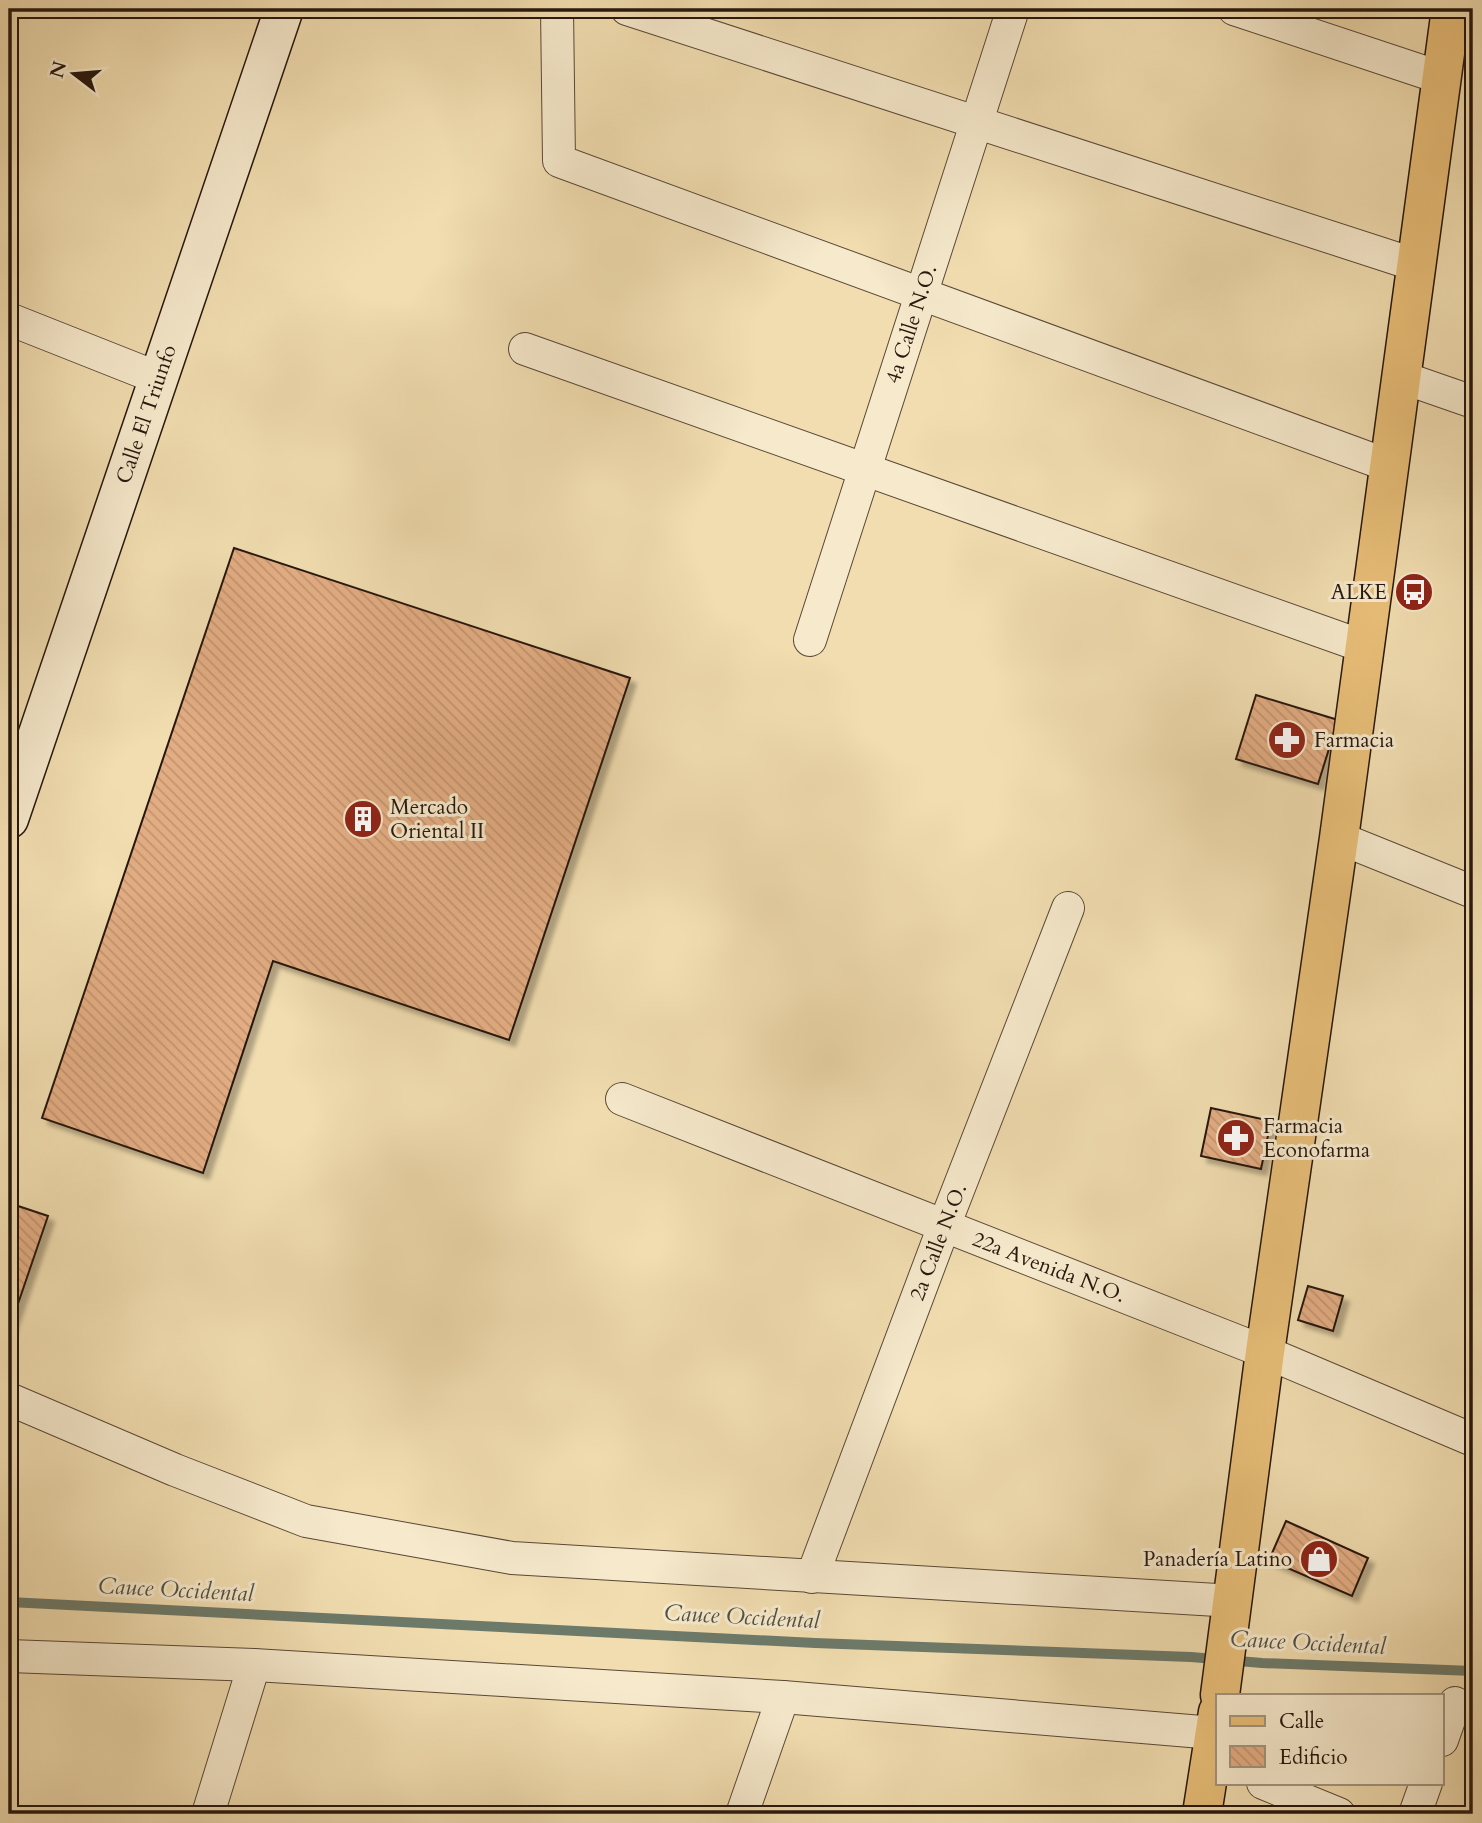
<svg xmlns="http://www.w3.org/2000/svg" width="1482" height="1823" viewBox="0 0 1482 1823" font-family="Cardo,serif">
  <defs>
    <pattern id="building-back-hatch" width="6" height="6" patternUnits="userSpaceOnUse" patternTransform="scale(1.75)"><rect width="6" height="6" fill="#e3ad83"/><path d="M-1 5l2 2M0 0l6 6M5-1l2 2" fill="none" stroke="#c39470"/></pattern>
    <filter id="shadow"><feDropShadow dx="6" dy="6" stdDeviation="2" flood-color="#0004"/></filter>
  </defs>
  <rect width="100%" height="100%" fill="#f1ddb0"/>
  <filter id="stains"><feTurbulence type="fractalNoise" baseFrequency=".00286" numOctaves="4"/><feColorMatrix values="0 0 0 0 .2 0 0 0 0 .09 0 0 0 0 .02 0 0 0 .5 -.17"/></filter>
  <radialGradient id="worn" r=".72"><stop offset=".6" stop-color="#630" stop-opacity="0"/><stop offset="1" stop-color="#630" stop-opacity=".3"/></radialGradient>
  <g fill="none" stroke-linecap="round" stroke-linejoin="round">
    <path stroke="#6d7a6a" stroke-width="10" d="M9,1602L815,1643L1191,1657L1262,1663L1473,1671"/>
  </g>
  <g fill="url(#building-back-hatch)" stroke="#27170e" stroke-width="2" filter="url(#shadow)">
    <path d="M234,548L630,678L509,1040L273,961L203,1173L42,1118Z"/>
    <path d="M1256,695L1338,720L1318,784L1236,759Z"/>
    <path d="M1211,1108L1271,1121L1261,1169L1201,1156Z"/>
    <path d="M9,1203L48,1216L9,1330Z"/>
    <path d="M1308,1286L1343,1296L1333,1331L1298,1320Z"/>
    <path d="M1286,1521L1368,1558L1352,1596L1269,1560Z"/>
  </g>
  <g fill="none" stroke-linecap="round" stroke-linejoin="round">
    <defs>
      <g id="minor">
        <path d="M557,9L559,161L1390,466"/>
        <path d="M627,9L1416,265"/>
        <path d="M1234,9L1442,78"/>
        <path d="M9,319L158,378"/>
        <path d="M525,349L1365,647"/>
        <path d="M1401,377L1473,402"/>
        <path d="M810,640L1013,9"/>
        <path d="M1339,838L1473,892"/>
        <path d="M622,1099L1265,1352L1473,1440"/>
        <path d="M9,1399L175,1470L306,1521L512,1558L1234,1601"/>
        <path d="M812,1577L944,1226L1068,908"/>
        <path d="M9,1656L254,1665L783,1697L1214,1733"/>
        <path d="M1442,1740L1455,1703"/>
        <path d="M1263,1783L1339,1814"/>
        <path d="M208,1814L254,1665"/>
        <path d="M742,1814L783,1697"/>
        <path d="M1415,1814L1426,1783"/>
      </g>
      <path id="secondary" d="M9,819L284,9"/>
      <g id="primary">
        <path d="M1220,1695L1265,1352L1339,838L1451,9"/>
        <path d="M1202,1814L1218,1712"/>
      </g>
    </defs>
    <use href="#minor" stroke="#5a4836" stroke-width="34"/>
    <use href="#secondary" stroke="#27170e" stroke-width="41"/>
    <use href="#primary" stroke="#27170e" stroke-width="41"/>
    <use href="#minor" stroke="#f6e9cc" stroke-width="32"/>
    <use href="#secondary" stroke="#f6e9cc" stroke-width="38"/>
    <use href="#primary" stroke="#e8be78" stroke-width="38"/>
  </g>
  <defs>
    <symbol id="bus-disc" viewBox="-11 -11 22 22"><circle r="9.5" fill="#8f2418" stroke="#f6e9cc"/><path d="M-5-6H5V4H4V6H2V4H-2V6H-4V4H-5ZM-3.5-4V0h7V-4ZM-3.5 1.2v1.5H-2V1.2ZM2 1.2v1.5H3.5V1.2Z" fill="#fff"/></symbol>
    <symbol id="pharmacy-disc" viewBox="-11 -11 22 22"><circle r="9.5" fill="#8f2418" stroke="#f6e9cc"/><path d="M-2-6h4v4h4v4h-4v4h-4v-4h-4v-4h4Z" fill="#fff"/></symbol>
    <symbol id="building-disc" viewBox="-11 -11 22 22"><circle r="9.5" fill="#8f2418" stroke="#f6e9cc"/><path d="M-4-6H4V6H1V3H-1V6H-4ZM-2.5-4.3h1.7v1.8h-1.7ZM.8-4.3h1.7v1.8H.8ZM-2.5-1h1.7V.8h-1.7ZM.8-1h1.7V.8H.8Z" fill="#fff"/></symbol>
    <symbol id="shop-disc" viewBox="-11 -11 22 22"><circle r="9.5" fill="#8f2418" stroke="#f6e9cc"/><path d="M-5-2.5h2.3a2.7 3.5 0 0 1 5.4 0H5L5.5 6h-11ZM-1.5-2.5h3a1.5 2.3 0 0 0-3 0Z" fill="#fff"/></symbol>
  </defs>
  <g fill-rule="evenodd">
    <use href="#bus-disc" x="1392" y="570" width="44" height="44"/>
    <use href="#pharmacy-disc" x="1265" y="718" width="44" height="44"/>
    <use href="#building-disc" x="341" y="797" width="44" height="44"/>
    <use href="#pharmacy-disc" x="1214" y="1116" width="44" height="44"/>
    <use href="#shop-disc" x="1297" y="1537" width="44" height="44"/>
  </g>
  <g text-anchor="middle" stroke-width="6" stroke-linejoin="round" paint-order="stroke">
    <g font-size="21" fill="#27170e" stroke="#f6e9cc">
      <text transform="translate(911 324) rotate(-72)" y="7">4a Calle N.O.</text>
      <text transform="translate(146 414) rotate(-71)" y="7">Calle El Triunfo</text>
      <text transform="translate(938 1242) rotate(-69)" y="7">2a Calle N.O.</text>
      <text transform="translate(1049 1267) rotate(21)" y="7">22a Avenida N.O.</text>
    </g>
    <g font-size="21" fill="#27170e" stroke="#f6e9cc" text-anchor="start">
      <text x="1387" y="599" text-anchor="end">ALKE</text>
      <text x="1314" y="747">Farmacia</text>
      <text x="390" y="814">Mercado<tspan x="390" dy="24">Oriental II</tspan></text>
      <text x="1263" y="1133">Farmacia<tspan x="1263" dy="24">Econofarma</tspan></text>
      <text x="1292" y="1566" text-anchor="end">Panadería Latino</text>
    </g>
    <g font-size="23" font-style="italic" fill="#505144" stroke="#f6e9cc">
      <text transform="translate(176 1589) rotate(3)" y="8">Cauce Occidental</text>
      <text transform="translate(742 1616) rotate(3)" y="8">Cauce Occidental</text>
      <text transform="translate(1308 1642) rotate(3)" y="8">Cauce Occidental</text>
    </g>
  </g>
  <rect width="1482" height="1823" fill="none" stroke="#f1ddb0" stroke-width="35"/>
  <rect x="10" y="10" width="1461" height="1802" fill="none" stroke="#27170e" stroke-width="3.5"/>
  <rect x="18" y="18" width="1447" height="1788" fill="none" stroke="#27170e" stroke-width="2"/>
  <rect x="1216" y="1694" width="228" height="91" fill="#f6e9cc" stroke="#a39580" stroke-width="2"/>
  <rect x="1230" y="1716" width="35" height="10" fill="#e8be78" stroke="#a39580" stroke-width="2"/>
  <text x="1279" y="1728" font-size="21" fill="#27170e">Calle</text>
  <rect x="1230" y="1746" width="35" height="21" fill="url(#building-back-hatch)" stroke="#a39580" stroke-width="2"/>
  <text x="1279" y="1764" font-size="21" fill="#27170e">Edificio</text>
  <g transform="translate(74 74) rotate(286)" stroke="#f6e9cc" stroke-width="5" paint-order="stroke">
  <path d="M0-5L12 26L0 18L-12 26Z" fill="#27170e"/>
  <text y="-10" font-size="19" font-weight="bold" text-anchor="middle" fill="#27170e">N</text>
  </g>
  <rect width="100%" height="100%" filter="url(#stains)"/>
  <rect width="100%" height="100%" fill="url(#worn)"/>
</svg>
